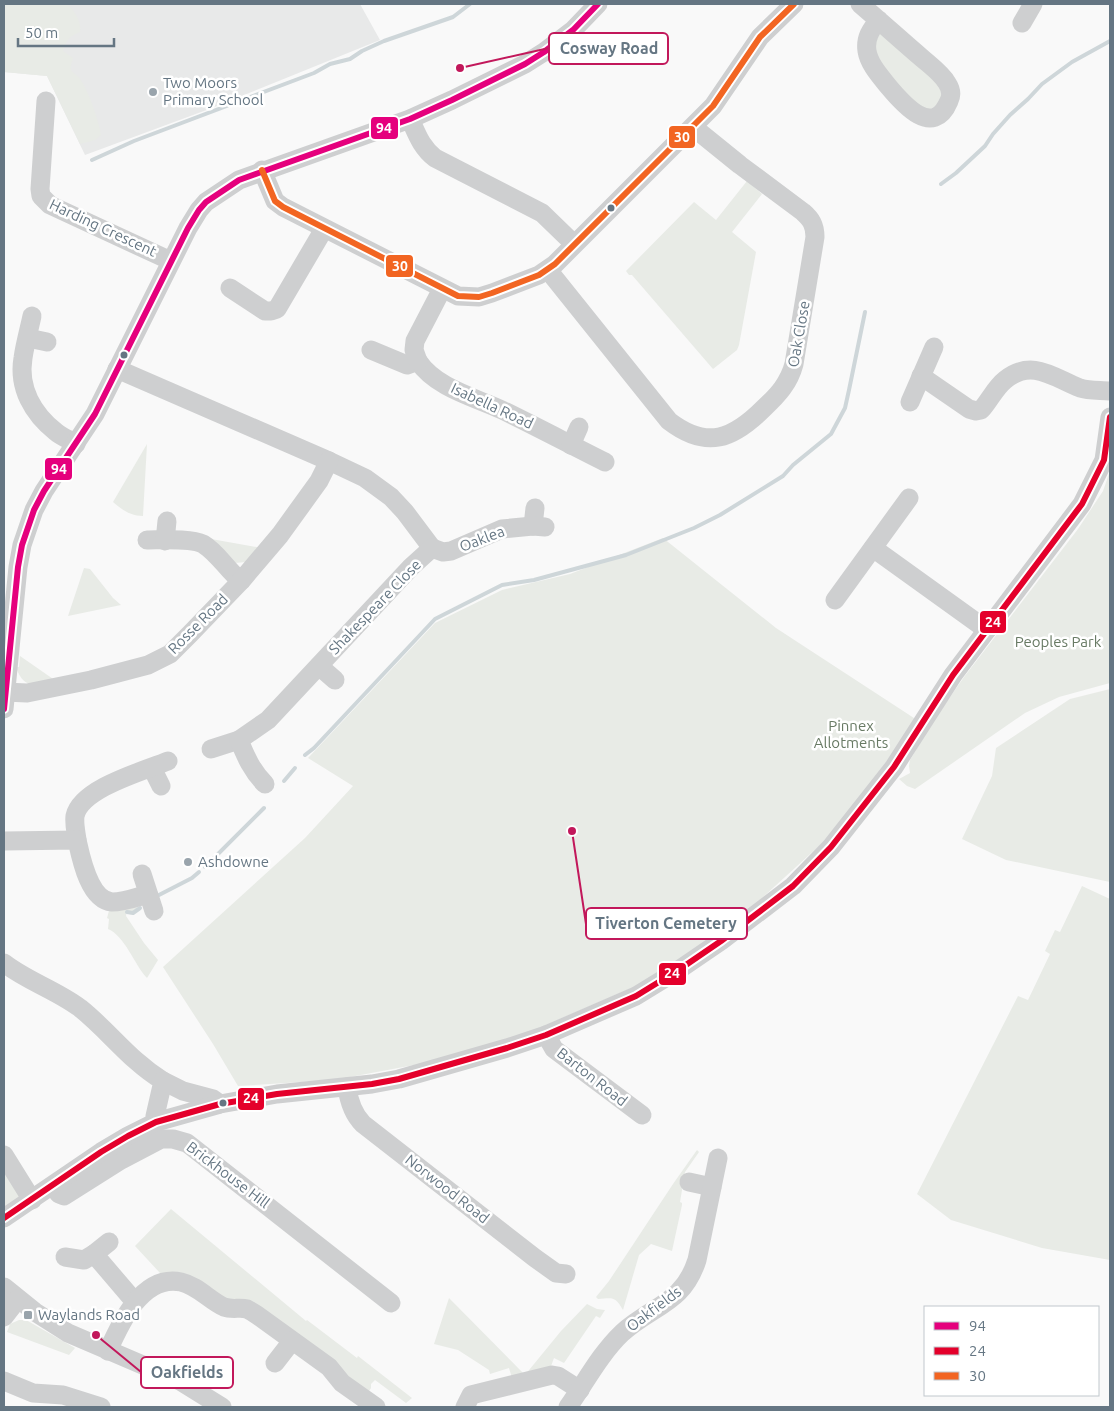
<svg xmlns="http://www.w3.org/2000/svg" width="1114" height="1411" viewBox="0 0 1114 1411" font-family="Ubuntu,sans-serif">
  <rect width="100%" height="100%" fill="#f9f9f9"/>
  <path fill="#e8e9e9" d="M4,4H360L380,40L212,108L85,155L47,76L4,72Z"/>
  <g fill="#e8ebe6">
    <path d="M4,4H67C74,10 82,22 80,32C70,36 66,40 63,51L73,58C72,62 70,66 71,70C73,73 78,76 80,79C88,90 99,121 101,135L95,140L80,144L47,76L4,72Z"/>
    <path d="M880,33L941,83L943,102L923,113L876,62L873,47Z"/>
    <path d="M747,181L762,194L732,232L756,252L739,345L737,350L713,369L632,275H629L626,271L694,202L716,220Z"/>
    <path d="M147,444L143,516C131,516 122,510 113,502Z"/>
    <path d="M1110,471V683L1059,697L1025,713L915,789L907,786L899,779L910,773L909,766L910,760L932,723L964,677L1078,529L1103,491Z"/>
    <path d="M200,537L262,548L246,562L235,563Z"/>
    <path d="M663,538L776,628L917,720L845,818L819,846L740,918L643,983L525,1034L441,1060L334,1080L238,1086L213,1044L163,967L305,838L353,786L308,758L435,623L502,590L570,574Z"/>
    <path d="M84,568L90,569L113,598L121,605L68,616Z"/>
    <path d="M20,656L56,681C36,684 24,691 16,667H19Z"/>
    <path d="M1110,689V882L1006,860L962,839L992,776L996,748L1070,699Z"/>
    <path d="M1082,886L1110,899V1260L1042,1248L951,1220L917,1194L1018,996L1028,1000L1050,954L1045,951L1055,930L1060,932Z"/>
    <path d="M110,907H138L133,911H127L126,916L144,943L158,960L147,978C134,964 125,936 108,929L109,919L107,918Z"/>
    <path d="M697,1150L699,1152L685,1172L680,1202L682,1203V1205L672,1251L651,1244L639,1255L623,1310C615,1296 613,1298 598,1299L596,1297L609,1281L673,1184Z"/>
    <path d="M4,1167L22,1196L4,1209Z"/>
    <path d="M171,1209L306,1321L307,1320L357,1358L358,1356L412,1398L406,1403L375,1380L371,1384V1388L369,1391L234,1303L161,1278L160,1273L135,1246Z"/>
    <path d="M449,1298L525,1375L561,1331L587,1304L597,1309L605,1310L600,1318L596,1316L564,1363L554,1358L550,1369L512,1378L509,1368L490,1374L489,1370L458,1350L434,1344Z"/>
    <path d="M19,1320H26L75,1348L69,1355L7,1332L10,1324Z"/>
  </g>
  <g fill="none" stroke-linecap="round" stroke-linejoin="round">
    <g stroke="#ced6d9" stroke-width="4">
      <path d="M92,160L134,141L314,73L330,64L350,59L362,51L384,41L453,17L470,4"/>
      <path d="M941,184L956,173L985,146L993,134L1010,115L1028,99L1042,84L1072,62L1110,41"/>
      <path d="M305,755L314,748L435,619L502,585L534,580L626,555L694,528L720,515L783,476L793,465L831,434L845,408L849,390L865,312"/>
      <path d="M284,781L295,768"/>
      <path d="M205,867L264,808"/>
      <path d="M157,896L192,878L199,872"/>
      <path d="M127,912L133,913L140,908"/>
    </g>
    <g stroke="#cecfd0" stroke-width="19">
      <path d="M860,4C881,22 902,41 923,59C931,66 942,74 947,83C951,89 952,95 949,101C933,139 903,104 888,86C880,76 869,64 867,51C865,38 871,29 879,20"/>
      <path d="M1022,23L1033,4"/>
      <path d="M46,101L40,189L41,196L50,205L171,261"/>
      <path d="M410,119C417,134 421,147 435,158L542,213L574,244"/>
      <path d="M262,170L275,201L283,207L458,296L479,297L492,293L539,275L555,264L713,106L760,37L794,4"/>
      <path d="M548,270L669,421C707,450 733,439 764,408C778,395 789,383 794,364L815,237C815,225 811,219 803,212L740,165L693,127"/>
      <path d="M230,288L265,311H271L277,309L324,229"/>
      <path d="M32,316C29,330 25,344 23,358C18,388 33,414 56,432C62,437 70,440 76,444"/>
      <path d="M28,338L47,342"/>
      <path d="M371,350L407,365L418,361C436,388 474,397 502,410C537,427 571,445 605,462"/>
      <path d="M418,361L414,350L415,341L442,289"/>
      <path d="M117,369L329,461L365,478L391,497L405,512L432,548"/>
      <path d="M921,376L969,409L976,411L981,410C990,400 995,388 1005,380C1032,358 1054,378 1080,388C1089,391 1101,390 1110,391"/>
      <path d="M910,402L934,347"/>
      <path d="M571,445L579,427"/>
      <path d="M533,526L535,508"/>
      <path d="M147,540C162,540 191,538 203,544C218,553 227,570 241,581"/>
      <path d="M165,541L167,521"/>
      <path d="M432,548L443,552L451,551L502,529L533,526L545,527"/>
      <path d="M873,548L987,630"/>
      <path d="M835,600L909,498"/>
      <path d="M319,666L335,680"/>
      <path d="M5,692L27,693L91,680L148,665L170,654L190,634L241,581L280,535L319,481L329,461"/>
      <path d="M4,709L18,567L22,545L34,510L44,491L95,414L188,228L199,210L206,202L239,180L410,119L452,100L525,64L544,52L573,30L598,4"/>
      <path d="M211,749L239,740"/>
      <path d="M152,768L161,786"/>
      <path d="M265,784C252,771 246,757 239,740L268,720L411,567L432,548"/>
      <path d="M77,840C76,832 74,824 75,816C81,788 144,771 168,761"/>
      <path d="M4,841L77,840C81,858 89,900 112,902C124,902 137,897 148,894"/>
      <path d="M142,874L154,911"/>
      <path d="M4,963C27,981 56,990 80,1008C110,1032 129,1060 163,1081L155,1116L156,1122"/>
      <path d="M546,1035L554,1049L642,1115"/>
      <path d="M163,1081L183,1091L213,1099L220,1104"/>
      <path d="M347,1087C349,1102 353,1114 363,1124L535,1258L556,1273L566,1274"/>
      <path d="M4,1155L32,1200"/>
      <path d="M689,1182L712,1187"/>
      <path d="M53,1186L59,1194L64,1196L121,1160L161,1139H173L187,1143L391,1303"/>
      <path d="M4,1218L101,1152L128,1136L156,1122L220,1104L277,1094L372,1084L399,1079L507,1048L546,1035L636,996L680,969L721,941L793,886L831,847L894,767L953,675L1082,504L1104,460L1110,417"/>
      <path d="M109,1242L94,1254L135,1302"/>
      <path d="M65,1257L84,1260L94,1254"/>
      <path d="M4,1287L35,1312L68,1333L180,1381L222,1407"/>
      <path d="M4,1317L18,1299"/>
      <path d="M108,1351C120,1324 142,1274 181,1282C198,1286 209,1300 224,1307C232,1310 240,1307 247,1309C251,1311 254,1313 257,1315L329,1367L342,1383L376,1407"/>
      <path d="M275,1363L292,1341"/>
      <path d="M4,1381L33,1393L63,1395L101,1407"/>
      <path d="M465,1407L471,1395L552,1375L558,1376L580,1390"/>
      <path d="M568,1407C585,1383 600,1354 622,1333C653,1305 683,1304 697,1260L718,1158"/>
    </g>
    <defs>
      <path id="bus-1" d="M4,709L18,567L22,545L34,510L44,491L95,414L188,228L199,210L206,202L239,180L410,119L452,100L525,64L544,52L573,30L598,4"/>
      <path id="bus-2" d="M4,1218L101,1152L128,1136L156,1122L220,1104L277,1094L372,1084L399,1079L507,1048L546,1035L636,996L680,969L721,941L793,886L831,847L894,767L953,675L1082,504L1104,460L1110,417"/>
      <path id="bus-3" d="M262,170L275,201L283,207L458,296L479,297L492,293L539,275L555,264L713,106L760,37L794,4"/>
    </defs>
    <use href="#bus-1" stroke="#fff" stroke-width="10"/>
    <use href="#bus-2" stroke="#fff" stroke-width="10"/>
    <use href="#bus-3" stroke="#fff" stroke-width="10"/>
    <use href="#bus-1" stroke="#e5007d" stroke-width="6"/>
    <use href="#bus-2" stroke="#e4002b" stroke-width="6"/>
    <use href="#bus-3" stroke="#f26522" stroke-width="6"/>
  </g>
  <g fill="#99a4ac" stroke="#fff" stroke-width="2">
    <circle cx="153" cy="92" r="5"/>
    <circle cx="188" cy="862" r="5"/>
    <rect x="23" y="1310" width="10" height="10" rx="2.5"/>
  </g>
  <g fill="#657683" stroke="#fff" stroke-width="2">
    <circle cx="611" cy="208" r="4.5"/>
    <circle cx="124" cy="355" r="4.5"/>
    <circle cx="223" cy="1103" r="4.5"/>
  </g>
  <g text-anchor="middle" stroke-width="5" stroke-linejoin="round" paint-order="stroke">
    <g font-size="15" fill="#657683" stroke="#fff" text-anchor="start">
      <text x="163" y="88">Two Moors<tspan x="163" dy="17">Primary School</tspan></text>
      <text x="198" y="867">Ashdowne</text>
      <text x="38" y="1320">Waylands Road</text>
    </g>
    <g font-size="15" fill="#657683" stroke="#fff">
      <text transform="translate(103 228) rotate(25)" y="5">Harding Crescent</text>
      <text transform="translate(799 334) rotate(-80)" y="5">Oak Close</text>
      <text transform="translate(492 406) rotate(25)" y="5">Isabella Road</text>
      <text transform="translate(482 539) rotate(-21)" y="5">Oaklea</text>
      <text transform="translate(375 607) rotate(-46)" y="5">Shakespeare Close</text>
      <text transform="translate(198 624) rotate(-45)" y="5">Rosse Road</text>
      <text transform="translate(592 1077) rotate(38)" y="5">Barton Road</text>
      <text transform="translate(228 1175) rotate(37)" y="5">Brickhouse Hill</text>
      <text transform="translate(447 1189) rotate(38)" y="5">Norwood Road</text>
      <text transform="translate(654 1309) rotate(-37)" y="5">Oakfields</text>
    </g>
    <g font-size="15" fill="#687a64" stroke="#fff">
      <text x="1058" y="647">Peoples Park</text>
      <text x="851" y="731">Pinnex<tspan x="851" dy="17">Allotments</tspan></text>
    </g>
  </g>
  <path fill="none" stroke="#c2185b" stroke-width="2" d="M460 68L549 48M572 831L586 924M96 1335L141 1372"/>
  <g fill="#c2185b" stroke="#fff" stroke-width="2">
    <circle cx="460" cy="68" r="5"/>
    <circle cx="572" cy="831" r="5"/>
    <circle cx="96" cy="1335" r="5"/>
  </g>
  <g fill="#fff" stroke="#c2185b" stroke-width="2">
    <rect x="549" y="33" width="119" height="31" rx="5"/>
    <rect x="586" y="908" width="161" height="31" rx="5"/>
    <rect x="141" y="1357" width="92" height="31" rx="5"/>
  </g>
  <g font-size="16" text-anchor="middle" font-weight="bold" fill="#657683">
    <text x="609" y="54">Cosway Road</text>
    <text x="666" y="929">Tiverton Cemetery</text>
    <text x="187" y="1378">Oakfields</text>
  </g>
  <g stroke="#fff" stroke-width="2">
    <rect x="370" y="116" width="29" height="24" rx="5" fill="#e5007d"/>
    <rect x="668" y="125" width="28" height="24" rx="5" fill="#f26522"/>
    <rect x="385" y="254" width="29" height="24" rx="5" fill="#f26522"/>
    <rect x="44" y="457" width="29" height="24" rx="5" fill="#e5007d"/>
    <rect x="979" y="610" width="28" height="24" rx="5" fill="#e4002b"/>
    <rect x="658" y="962" width="29" height="24" rx="5" fill="#e4002b"/>
    <rect x="237" y="1087" width="28" height="24" rx="5" fill="#e4002b"/>
  </g>
  <g font-size="14" text-anchor="middle" font-weight="bold" fill="#fff">
    <text x="384" y="133">94</text>
    <text x="682" y="142">30</text>
    <text x="400" y="271">30</text>
    <text x="59" y="474">94</text>
    <text x="993" y="627">24</text>
    <text x="672" y="978">24</text>
    <text x="251" y="1103">24</text>
  </g>
  <rect width="1114" height="1411" fill="none" stroke="#657683" stroke-width="10"/>
  <rect x="924" y="1306" width="175" height="90" fill="#ffffff" stroke="#c1c8cd"/>
  <rect x="934" y="1322" width="25" height="8" fill="#e5007d" stroke="#c1c8cd"/>
  <text x="969" y="1331" font-size="15" fill="#657683">94</text>
  <rect x="934" y="1347" width="25" height="8" fill="#e4002b" stroke="#c1c8cd"/>
  <text x="969" y="1356" font-size="15" fill="#657683">24</text>
  <rect x="934" y="1372" width="25" height="8" fill="#f26522" stroke="#c1c8cd"/>
  <text x="969" y="1381" font-size="15" fill="#657683">30</text>
  <path d="M18 38v8h96v-8" fill="none" stroke="#657683" stroke-width="2.5"/>
  <text x="25" y="38" font-size="15" fill="#657683" stroke="#ffffff" stroke-width="4" paint-order="stroke">50 m</text>
</svg>
